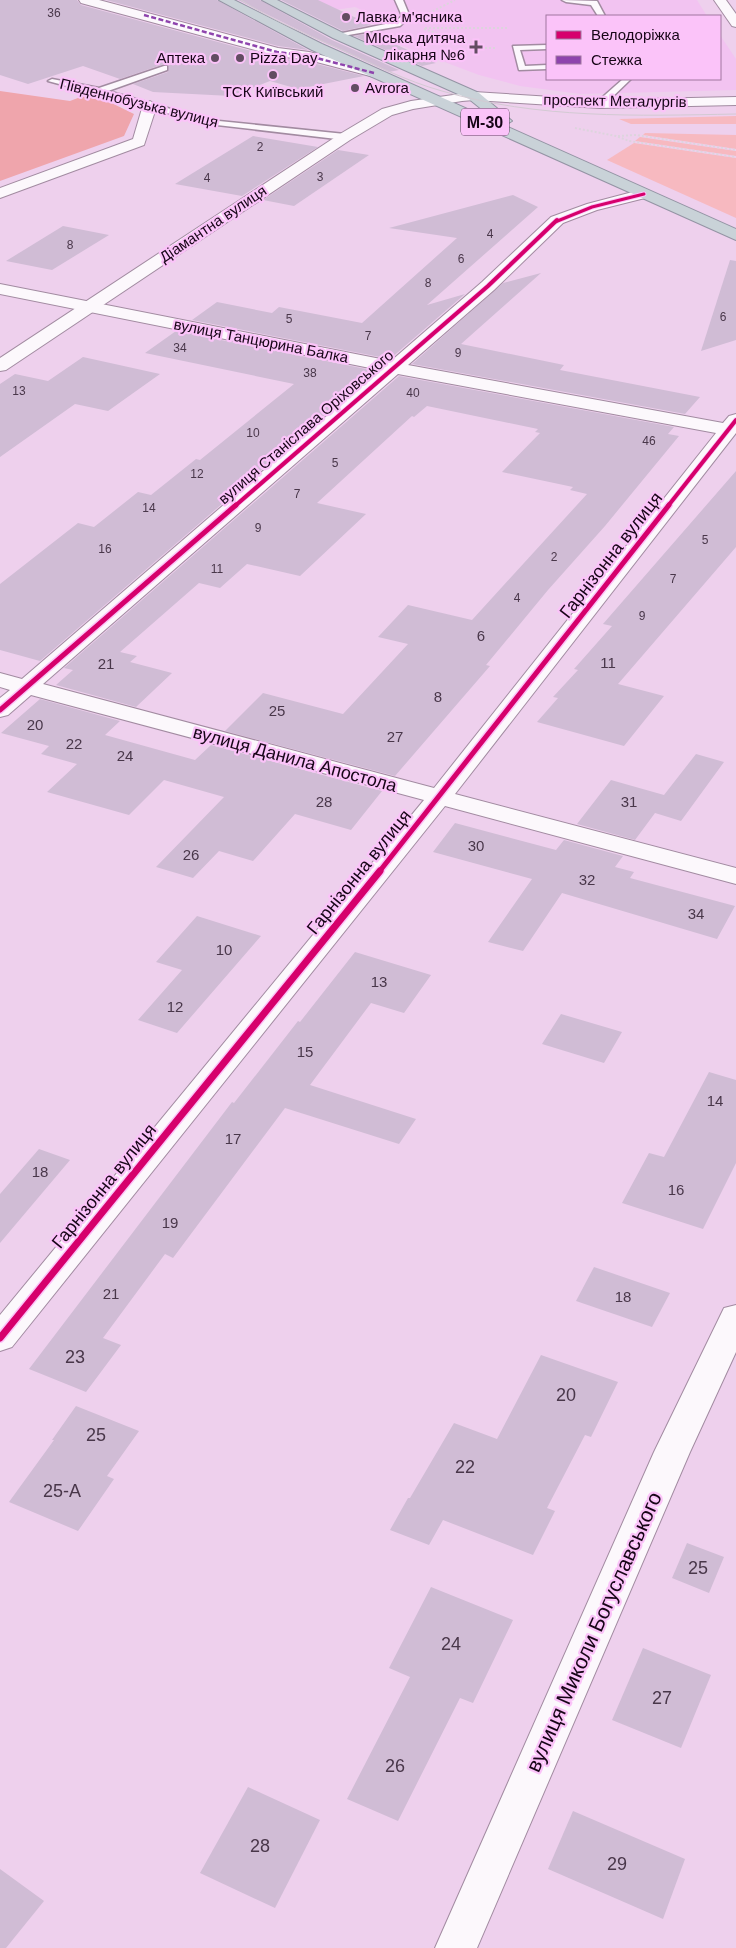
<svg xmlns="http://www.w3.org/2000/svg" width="736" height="1948" viewBox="0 0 736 1948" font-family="Helvetica,sans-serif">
  <rect width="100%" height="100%" fill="#eed0ed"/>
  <path fill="#f2c3f1" d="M316,0H697L707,16H547V79H720V35L736,59V90L581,94L520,86L479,75L373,35L368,26L393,20L377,12L368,13L355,7L335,10Z"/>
  <g fill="#f7b9c0">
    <path d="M736,116V124H631L619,119Z"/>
    <path d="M645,133L736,135V149L643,135Z"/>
    <path d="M640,137L736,151V156L635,141Z"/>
    <path d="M634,143L736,158V218L607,160Z"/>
  </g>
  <path fill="#efa5ac" d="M0,91L70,101L91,93L134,114L124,136L0,181Z"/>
  <g fill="#d0bcd5">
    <path d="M0,0H77L81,5L277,58L309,62L364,76L298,89L270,81L231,96L153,92L133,84L168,72V65L164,64L120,79L83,66L28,84L0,75Z"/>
    <path d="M106,0H217L308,50L278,46Z"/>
    <path d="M238,0H260L332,40L399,70L389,72L323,42Z"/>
    <path d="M281,0H318L371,25L343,31Z"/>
    <path d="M371,33L436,63L422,66L354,36Z"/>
    <path d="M253,136L318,147L242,196L175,184Z"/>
    <path d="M338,150L369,155L294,206L263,200Z"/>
    <path d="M513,195L538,207L427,305L465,294L390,359L192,320L217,302L272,313L279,307L362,323L457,238L389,228Z"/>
    <path d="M63,226L109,235L52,270L6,261Z"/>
    <path d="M730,260L736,261V340L701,351Z"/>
    <path d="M541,273L461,344L564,365L560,370L700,397L685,414L412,364L503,283Z"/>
    <path d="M176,331L376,371L40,661L0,650V584L78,523L94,527L138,492L151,495L196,459L200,460L294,384L145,353Z"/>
    <path d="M83,357L160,374L108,411L75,404L0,457V384L15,374L48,381Z"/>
    <path d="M399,376L674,427L668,434L679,436L605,526L548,590L486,665L490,666L395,776L225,731L263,693L343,714L408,644L378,637L408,605L472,620L587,494L570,490L573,487L502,472L540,433L535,432L538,429L427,406L414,417L412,416L317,503L366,514L300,576L247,564L220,588L199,583L120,652L137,656L130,662L172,673L136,707L56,685L73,670L64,668Z"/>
    <path d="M736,471V547L618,684L664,696L624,746L537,722L558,698L553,697L578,670L574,669L612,626L603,624Z"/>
    <path d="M40,699L120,721L105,735L195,760L211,745L382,791L351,830L295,814L253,861L219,851L193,878L156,867L224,797L164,780L129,815L47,792L77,764L41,754L49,746L1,733Z"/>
    <path d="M696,754L724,762L681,821L655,813L635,840L577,824L611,780L664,795Z"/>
    <path d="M455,823L556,850L564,840L623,856L615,867L634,872L630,878L735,906L717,939L562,893L523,951L488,942L532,879L433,852Z"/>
    <path d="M197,916L261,936L177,1033L138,1020L182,970L156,962Z"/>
    <path d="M355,952L431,975L404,1013L371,1003L310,1085L416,1119L399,1144L285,1108L173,1258L165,1254L103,1338L121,1345L86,1392L29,1369L232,1102L234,1103L298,1021L300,1022Z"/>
    <path d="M561,1014L622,1032L604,1063L542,1044Z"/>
    <path d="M709,1072L736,1080V1163L703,1229L622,1203L649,1153L664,1157Z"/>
    <path d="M39,1149L70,1160L0,1243V1194Z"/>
    <path d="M594,1267L670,1293L652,1327L576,1301Z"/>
    <path d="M541,1355L618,1382L591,1437L585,1435L547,1508L555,1511L533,1555L443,1520L429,1545L390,1530L408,1498H410L454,1423L497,1439Z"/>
    <path d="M76,1406L139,1431L107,1476L114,1479L78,1531L9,1502L54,1440H52Z"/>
    <path d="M687,1543L724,1557L709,1593L672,1578Z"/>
    <path d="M431,1587L513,1620L473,1703L460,1698L398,1821L347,1799L410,1677L389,1668Z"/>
    <path d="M643,1648L711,1675L681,1748L612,1720Z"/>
    <path d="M248,1787L320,1820L275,1908L200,1873Z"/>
    <path d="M573,1811L685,1859L663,1919L548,1869Z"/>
    <path d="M0,1869L44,1901L6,1948H0Z"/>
  </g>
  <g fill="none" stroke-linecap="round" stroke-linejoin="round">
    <defs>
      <g id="lane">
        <path d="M395,0H403L410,17L400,26L337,37L333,35L395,22L402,16Z"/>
        <path d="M562,0L597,1L605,16H598L591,5L566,2Z"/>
        <path d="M547,45V49L520,50L525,66L547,65V69L519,70L513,46Z"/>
        <path d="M164,66H167V70L108,91L209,120L345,134L349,137L345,140L208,124L48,81L52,79L99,88Z"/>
        <path d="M623,79H631L603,106H597V102Z"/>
      </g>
      <g id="street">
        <path d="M79,0H99L278,48L309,52L379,70L381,73L374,77L309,60L277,56L81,3Z"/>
        <path d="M714,0H726L736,14V27L732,26Z"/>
        <path d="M150,101L157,105L144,145L0,198V188L133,139L143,105Z"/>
        <path d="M644,189L649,191L652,194L649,197L597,210L563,223L494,290L408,365L723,423L729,416L736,414V433L455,794L736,868V884L445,806L12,1347L0,1351V1315L424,800L31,695L8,715L0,717V698L10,690L0,687V673L22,679L380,370L0,294V284L391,361L482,282L551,217L587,204ZM398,374L716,433L434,788L43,684Z"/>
        <path d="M736,1305V1352L690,1452L477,1948H435L654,1452L724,1308Z"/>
      </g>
      <path id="secondary" d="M474,92L600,100L736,97V105L600,108L474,100L462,101L413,109L392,115L350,140L6,370L0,371V358L340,134L382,109L411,101Z"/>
      <g id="highway">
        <path d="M219,0H234L322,44L736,229V240L312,50Z"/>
        <path d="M262,0H277L341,32L479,93L512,121L505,125L500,124L469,99L333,38Z"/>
      </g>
    </defs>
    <use href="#lane" stroke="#a28ba1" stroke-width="3"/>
    <use href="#street" stroke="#a28ba1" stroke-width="2"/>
    <use href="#secondary" stroke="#a28ba1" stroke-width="2"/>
    <use href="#highway" stroke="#9494a4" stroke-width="2"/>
    <g stroke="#ddd4dd" stroke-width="2" stroke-dasharray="2 2" stroke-linecap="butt">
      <path d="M429,13L455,0"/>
      <path d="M425,28H509"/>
      <path d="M424,29L483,48H495"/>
      <path d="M575,128L616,136L629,141L736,157"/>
      <path d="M618,136L636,135L736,150"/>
    </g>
    <use href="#lane" fill="#fcf8fc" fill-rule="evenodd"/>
    <use href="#street" fill="#fcf8fc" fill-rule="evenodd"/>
    <use href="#secondary" fill="#fcf8fc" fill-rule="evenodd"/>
    <use href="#highway" fill="#c9d2d8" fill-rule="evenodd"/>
    <path stroke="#d3cad3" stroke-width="1" d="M241,0C272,20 306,34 340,49C373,64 406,81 442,91C538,119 637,116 736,114"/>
    <path stroke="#8e44ad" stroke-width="2.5" stroke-dasharray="5 2.5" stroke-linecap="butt" d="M144,15L277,52L309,56L374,73"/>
    <defs>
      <path id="cycleway-far3" d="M555,222L592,207L644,194"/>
      <g id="cycleway-far2">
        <path d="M235,506L488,286L557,220"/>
        <path d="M668,506L736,420"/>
      </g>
      <g id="cycleway-far1">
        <path d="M0,710L236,505"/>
        <path d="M379,872L669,505"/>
      </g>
      <path id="cycleway" d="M0,1338L380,871"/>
    </defs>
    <use href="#cycleway-far3" stroke="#fbc3f9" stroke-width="5"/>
    <use href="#cycleway-far2" stroke="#fbc3f9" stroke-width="5.5"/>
    <use href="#cycleway-far1" stroke="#fbc3f9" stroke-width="8"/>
    <use href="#cycleway" stroke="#fbc3f9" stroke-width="10"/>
    <use href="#cycleway-far3" stroke="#d6006c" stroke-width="3"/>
    <use href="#cycleway-far2" stroke="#d6006c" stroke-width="4"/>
    <use href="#cycleway-far1" stroke="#d6006c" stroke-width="5"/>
    <use href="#cycleway" stroke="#d6006c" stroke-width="7"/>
  </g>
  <g fill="#624c62" stroke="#fbc3f9" stroke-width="2">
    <circle cx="346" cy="17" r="5"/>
    <path d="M473.5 39.5h5v5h5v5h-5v5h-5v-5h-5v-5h5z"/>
    <circle cx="215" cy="58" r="5"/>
    <circle cx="240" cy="58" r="5"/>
    <circle cx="273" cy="75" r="5"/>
    <circle cx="355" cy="88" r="5"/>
  </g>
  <g text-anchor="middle" stroke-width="4.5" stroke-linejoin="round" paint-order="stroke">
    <g font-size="12" fill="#49374a">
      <text x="54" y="17">36</text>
      <text x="260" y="151">2</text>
      <text x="320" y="181">3</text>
      <text x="207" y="182">4</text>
      <text x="490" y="238">4</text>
      <text x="70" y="249">8</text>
      <text x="461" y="263">6</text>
      <text x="428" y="287">8</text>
      <text x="723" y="321">6</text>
      <text x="289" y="323">5</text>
      <text x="368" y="340">7</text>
      <text x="180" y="352">34</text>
      <text x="458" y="357">9</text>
      <text x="310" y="377">38</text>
      <text x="19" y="395">13</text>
      <text x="413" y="397">40</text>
      <text x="253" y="437">10</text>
      <text x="649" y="445">46</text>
      <text x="335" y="467">5</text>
      <text x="197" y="478">12</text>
      <text x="297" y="498">7</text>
      <text x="149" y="512">14</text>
      <text x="258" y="532">9</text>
      <text x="705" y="544">5</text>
      <text x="105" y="553">16</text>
      <text x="554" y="561">2</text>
      <text x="217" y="573">11</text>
      <text x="673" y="583">7</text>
      <text x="517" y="602">4</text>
      <text x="642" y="620">9</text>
    </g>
    <g font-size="15" fill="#170517" stroke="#fbc3f9" text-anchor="start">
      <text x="356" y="22">Лавка м'ясника</text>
      <text x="465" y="43" text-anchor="end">МІська дитяча<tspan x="465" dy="17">лікарня №6</tspan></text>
      <text x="205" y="63" text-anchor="end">Аптека</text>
      <text x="250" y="63">Pizza Day</text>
      <text x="365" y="93">Avrora</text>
      <text x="273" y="97" text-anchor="middle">ТСК Київський</text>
    </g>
    <g font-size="15" fill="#170517" stroke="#fbc3f9">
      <text transform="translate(615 101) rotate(1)" y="5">проспект Металургів</text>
      <text transform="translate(139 103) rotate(14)" y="5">Південнобузька вулиця</text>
      <text transform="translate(213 224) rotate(-34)" y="5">Діамантна вулиця</text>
      <text transform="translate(261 341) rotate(11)" y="5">вулиця Танцюрина Балка</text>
      <text transform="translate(306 427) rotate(-41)" y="5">вулиця Станіслава Оріховського</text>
    </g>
    <g font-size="15" fill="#49374a">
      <text x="481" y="641">6</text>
      <text x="608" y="668">11</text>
      <text x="106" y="669">21</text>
      <text x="438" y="702">8</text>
      <text x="277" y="716">25</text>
      <text x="35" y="730">20</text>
      <text x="395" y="742">27</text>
      <text x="74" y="749">22</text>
      <text x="125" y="761">24</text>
      <text x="324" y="807">28</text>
      <text x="629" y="807">31</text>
      <text x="476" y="851">30</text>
      <text x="191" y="860">26</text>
      <text x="587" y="885">32</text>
      <text x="696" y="919">34</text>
      <text x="224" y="955">10</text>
      <text x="379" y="987">13</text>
      <text x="175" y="1012">12</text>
      <text x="305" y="1057">15</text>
      <text x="715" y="1106">14</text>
      <text x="233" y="1144">17</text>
      <text x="40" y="1177">18</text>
      <text x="676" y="1195">16</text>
      <text x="170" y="1228">19</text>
      <text x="111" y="1299">21</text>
      <text x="623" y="1302">18</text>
    </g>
    <rect fill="#fbc3f9" stroke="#5b3e5b" stroke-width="1" x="461" y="108.5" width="48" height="27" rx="4"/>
    <g font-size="16" font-weight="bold" fill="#170517">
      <text x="485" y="128">М-30</text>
    </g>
    <g font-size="18" fill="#170517" stroke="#fbc3f9">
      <text transform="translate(611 555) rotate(-52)" y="6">Гарнізонна вулиця</text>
      <text transform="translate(295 759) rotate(15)" y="6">вулиця Данила Апостола</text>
      <text transform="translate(359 872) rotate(-51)" y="6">Гарнізонна вулиця</text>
      <text transform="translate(104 1186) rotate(-51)" y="6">Гарнізонна вулиця</text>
    </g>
    <g font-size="18" fill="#49374a">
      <text x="75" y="1363">23</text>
      <text x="566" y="1401">20</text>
      <text x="96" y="1441">25</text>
      <text x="465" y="1473">22</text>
      <text x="62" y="1497">25-А</text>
      <text x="698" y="1574">25</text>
      <text x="451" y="1650">24</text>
      <text x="662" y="1704">27</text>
      <text x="395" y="1772">26</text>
      <text x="260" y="1852">28</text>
      <text x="617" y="1870">29</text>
    </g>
    <g font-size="21" fill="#170517" stroke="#fbc3f9">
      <text transform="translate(594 1632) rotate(-66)" y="7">вулиця Миколи Богуславського</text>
    </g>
  </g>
  <rect x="546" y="15" width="175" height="65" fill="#fbc3f9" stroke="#a0779f"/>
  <rect x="556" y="31" width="25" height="8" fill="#d6006c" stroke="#a0779f"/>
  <text x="591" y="40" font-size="15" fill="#170517">Велодоріжка</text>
  <rect x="556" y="56" width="25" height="8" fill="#8e44ad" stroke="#a0779f"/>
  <text x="591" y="65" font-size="15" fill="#170517">Стежка</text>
</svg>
